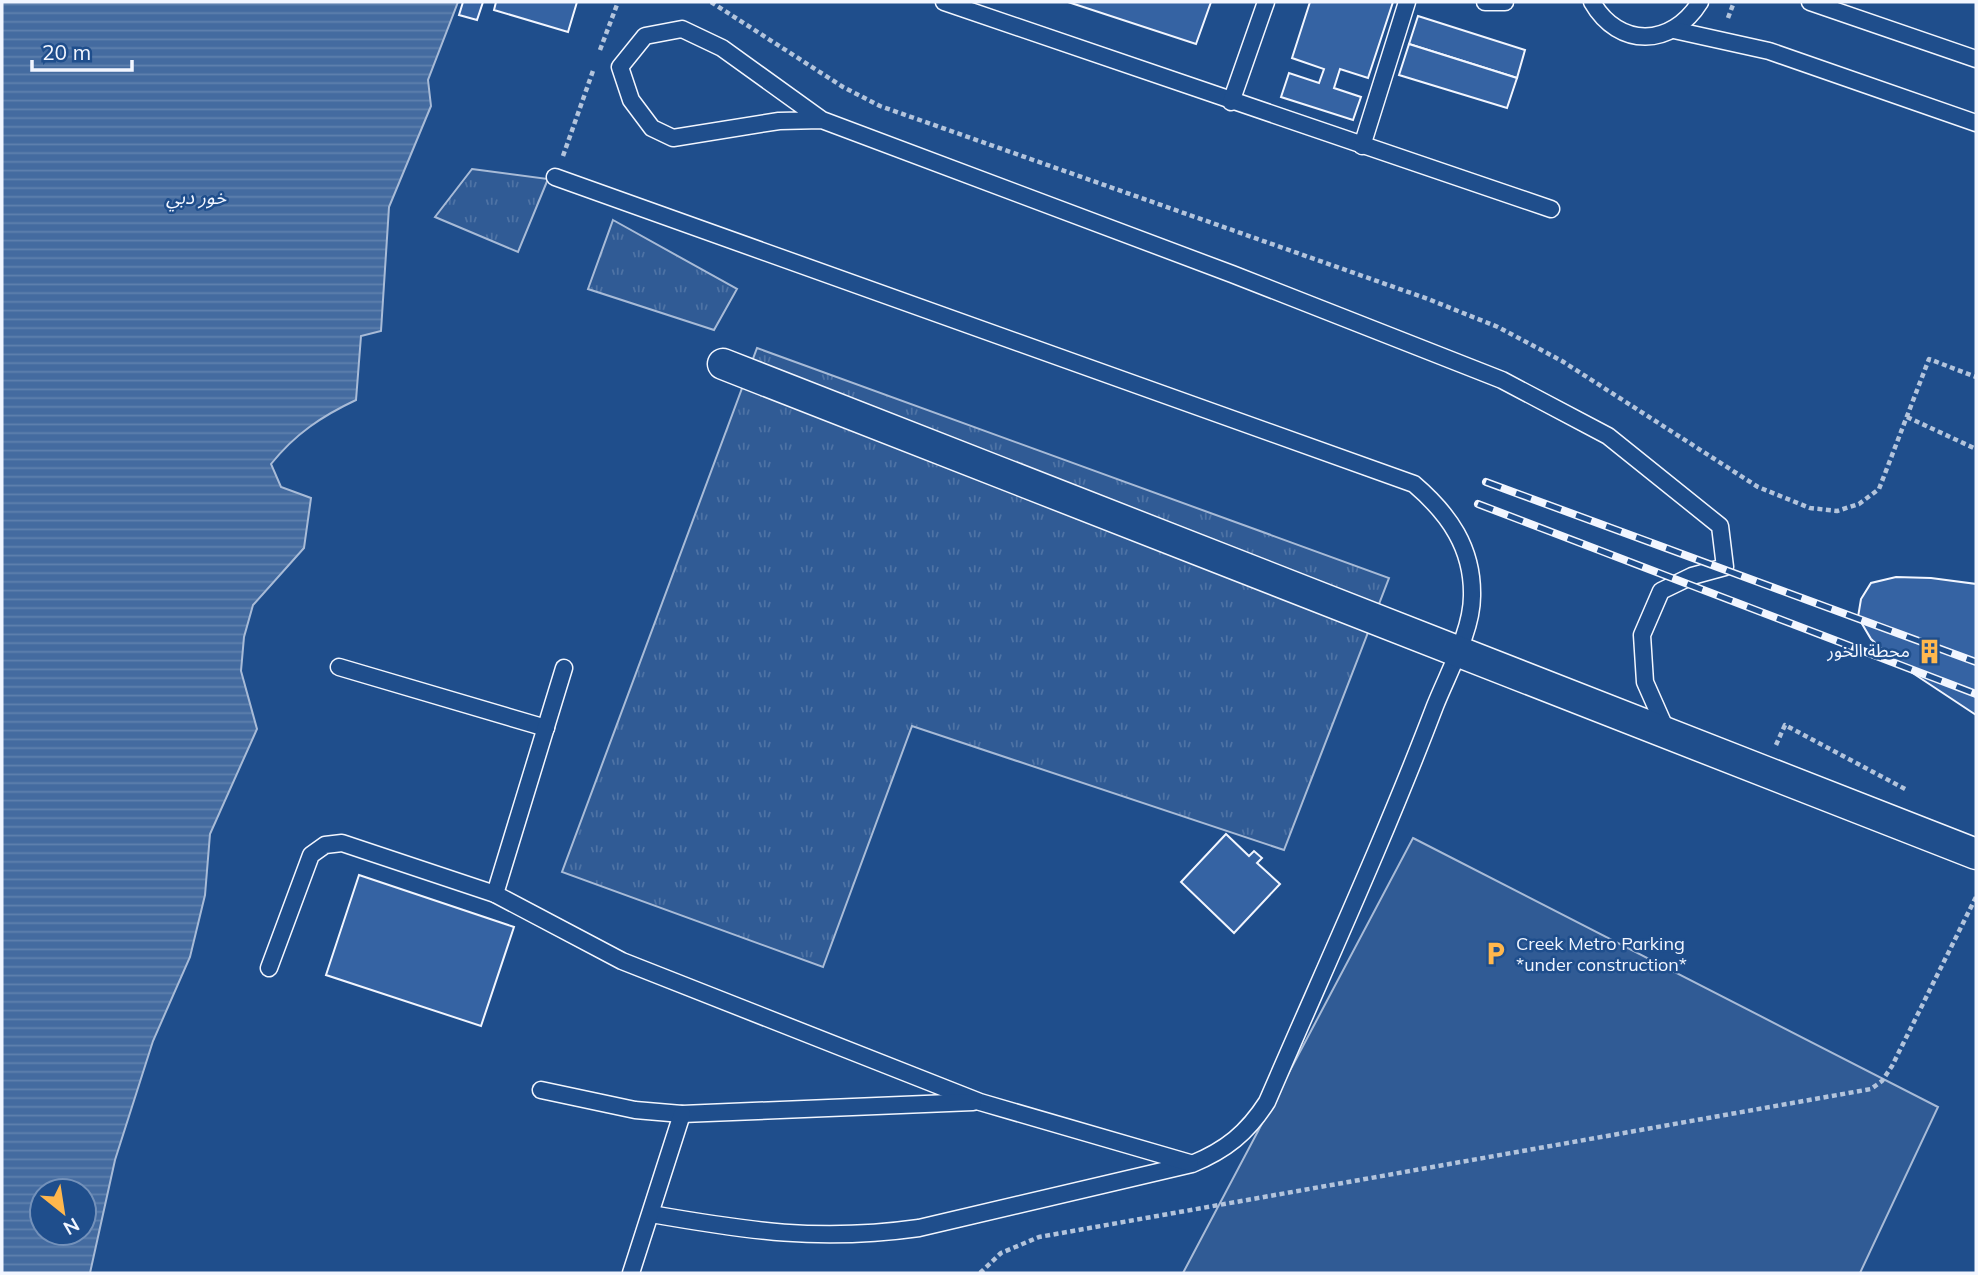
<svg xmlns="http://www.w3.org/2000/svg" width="1978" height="1275" viewBox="0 0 1978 1275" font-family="Mulish,'Noto Sans Arabic',sans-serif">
  <defs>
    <pattern id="grass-tufts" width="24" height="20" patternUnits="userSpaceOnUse" patternTransform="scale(1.75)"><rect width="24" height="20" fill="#305b95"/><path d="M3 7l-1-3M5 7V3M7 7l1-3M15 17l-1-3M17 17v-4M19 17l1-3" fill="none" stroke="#4e73a5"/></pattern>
    <pattern id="water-rules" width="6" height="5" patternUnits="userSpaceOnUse" patternTransform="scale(1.75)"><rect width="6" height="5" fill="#446ba0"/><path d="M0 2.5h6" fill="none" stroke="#5f81ae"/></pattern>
  </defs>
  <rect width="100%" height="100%" fill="#1f4e8c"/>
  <g fill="url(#grass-tufts)" stroke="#a8bbd7" stroke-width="2">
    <path d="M472,169L548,179L518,252L435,217Z"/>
    <path d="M613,220L737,289L714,330L588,289Z"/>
    <path d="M757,348L1389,578L1284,850L912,726L823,967L562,872Z"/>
  </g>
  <path fill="#305b95" stroke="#a8bbd7" stroke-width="2" d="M1413,838L1938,1107L1860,1273H1183Z"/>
  <path fill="url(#water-rules)" stroke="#a8bbd7" stroke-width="2" fill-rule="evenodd" d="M2,2H458L428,80L431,106L389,207L381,331L361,336L356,400C322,416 295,434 271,464L281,487L311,498L304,548L253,605L244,637L241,671L257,729L210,834L205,895L190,957L153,1041L115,1160L90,1273H2ZM42,1191H84V1233H42Z"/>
  <g fill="#3563a3" stroke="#f2f6ff" stroke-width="2">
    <path d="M463,2H483L477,20L459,15Z"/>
    <path d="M496,2H577L568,32L494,10Z"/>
    <path d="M1068,2H1211L1196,44Z"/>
    <path d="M1310,2H1393L1368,78L1340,69L1334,88L1361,97L1353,120L1281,97L1289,73L1319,83L1324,69L1292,58Z"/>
    <path d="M1418,16L1525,50L1517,78L1409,44Z"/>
    <path d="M1409,44L1517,78L1507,108L1399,75Z"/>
    <path d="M1896,577L1931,578L1976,584V715L1896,662L1871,639L1858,617L1861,599L1871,583Z"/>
    <path d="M1226,834L1249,856L1254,851L1262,858L1257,863L1280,884L1234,933L1181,882Z"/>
    <path d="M359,875L514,927L481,1026L326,975Z"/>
  </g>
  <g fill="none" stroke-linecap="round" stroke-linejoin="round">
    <defs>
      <g id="lane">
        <path d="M944,2L1551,209"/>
        <path d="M1485,2H1505"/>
        <path d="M1592,2C1619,49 1672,47 1700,2"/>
        <path d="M1810,2L1976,59"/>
        <path d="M1674,30L1769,51L1976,123"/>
        <path d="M1231,102L1266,2"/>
        <path d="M822,120L779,121L673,138L652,128L631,100L620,67L645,36L682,29L722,48L822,120L1232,274L1502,380L1608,436L1720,526L1725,567L1692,576L1661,591L1642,635L1645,682L1668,734"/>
        <path d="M1362,146L1407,2"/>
        <path d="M555,177L1414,484C1449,514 1473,548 1472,596C1472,631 1448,673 1435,706C1384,840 1324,970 1267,1102C1247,1133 1226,1150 1192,1164L919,1228C819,1242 749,1231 651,1214"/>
        <path d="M339,667L546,728"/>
        <path d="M495,894L564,668"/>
        <path d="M269,968L311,855L325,845L342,843L495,894L622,961L980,1102L1190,1163"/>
        <path d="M541,1090L635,1110L682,1114L973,1102"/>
        <path d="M631,1273L682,1114"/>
      </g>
      <path id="street" d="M723,364L1976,854"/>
    </defs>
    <use href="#lane" stroke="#f2f6ff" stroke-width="19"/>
    <use href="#street" stroke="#f2f6ff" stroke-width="33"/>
    <g stroke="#b3c4dc" stroke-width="4.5" stroke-dasharray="5 3.5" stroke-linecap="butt">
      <path d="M711,2L843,87L880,106L1428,299L1498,327L1562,361L1758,487L1810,508L1837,511L1859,504L1879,489L1929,359L1976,377"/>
      <path d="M1728,18L1734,2"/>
      <path d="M600,50L618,2"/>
      <path d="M563,156L594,68"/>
      <path d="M1907,417L1976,449"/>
      <path d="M1776,745L1785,725L1907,790"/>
      <path d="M980,1273L1001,1253L1039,1237L1871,1089L1882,1081L1892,1066L1976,897"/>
    </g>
    <use href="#lane" stroke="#1f4e8c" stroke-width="16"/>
    <use href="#street" stroke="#1f4e8c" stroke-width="30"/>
    <defs>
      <g id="rail">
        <path d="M1486,482L1976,662"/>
        <path d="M1478,504L1976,694"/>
      </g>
    </defs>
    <use href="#rail" stroke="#f2f6ff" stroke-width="8"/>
    <use href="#rail" stroke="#1f4e8c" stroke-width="5" stroke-dasharray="16" stroke-linecap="butt"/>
  </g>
  <defs>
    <symbol id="building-bare" viewBox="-9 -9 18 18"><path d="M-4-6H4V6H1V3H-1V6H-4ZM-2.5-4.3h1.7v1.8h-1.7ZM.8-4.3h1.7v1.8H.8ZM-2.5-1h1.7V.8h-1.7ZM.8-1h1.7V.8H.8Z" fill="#ffb74d" stroke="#1f4e8c" stroke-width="2.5" paint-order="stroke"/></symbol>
    <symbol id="parking-bare" viewBox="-9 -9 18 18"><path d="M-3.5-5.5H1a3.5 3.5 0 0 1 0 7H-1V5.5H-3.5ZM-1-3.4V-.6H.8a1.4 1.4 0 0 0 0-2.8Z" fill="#ffb74d" stroke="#1f4e8c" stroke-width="2.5" paint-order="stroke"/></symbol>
  </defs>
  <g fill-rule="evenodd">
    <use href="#building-bare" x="1912" y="634" width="35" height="35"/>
    <use href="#parking-bare" x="1478" y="936" width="35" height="35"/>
  </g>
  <g text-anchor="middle" stroke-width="5" stroke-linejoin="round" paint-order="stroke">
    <g font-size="18" fill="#f2f6ff" stroke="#1f4e8c" text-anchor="end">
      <text x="1910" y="657">محطة الخور</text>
      <text x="1516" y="950" text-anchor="start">Creek Metro Parking<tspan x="1516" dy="21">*under construction*</tspan></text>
    </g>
    <g font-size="19" font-style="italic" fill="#f2f6ff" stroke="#1f4e8c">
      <text x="196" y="204">خور دبي</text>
    </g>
  </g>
  <rect width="1978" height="1275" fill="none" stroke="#f2f6ff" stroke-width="7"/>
  <g transform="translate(63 1212) rotate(150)"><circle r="33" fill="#1f4e8c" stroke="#7391ba" stroke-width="2"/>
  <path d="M0-5L12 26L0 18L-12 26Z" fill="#ffb74d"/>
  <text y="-10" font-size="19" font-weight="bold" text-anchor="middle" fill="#f2f6ff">N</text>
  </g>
  <path d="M32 60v10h100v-10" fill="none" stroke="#f2f6ff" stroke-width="3.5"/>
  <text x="42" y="60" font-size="21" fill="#f2f6ff" stroke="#1f4e8c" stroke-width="5" paint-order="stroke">20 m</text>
</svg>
